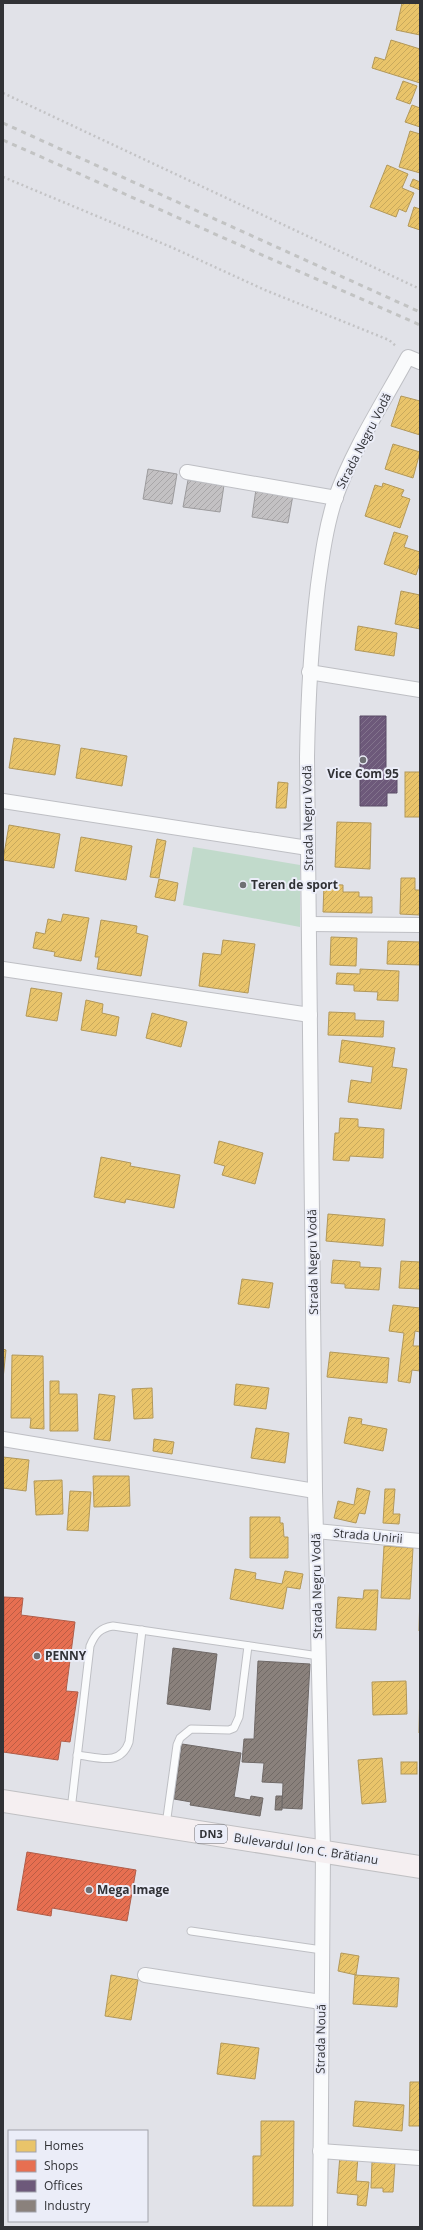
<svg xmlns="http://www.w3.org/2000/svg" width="423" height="2230" viewBox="0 0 423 2230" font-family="'Open Sans',sans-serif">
  <defs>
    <pattern id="homes-hatch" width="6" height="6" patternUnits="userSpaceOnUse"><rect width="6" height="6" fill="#e9c46a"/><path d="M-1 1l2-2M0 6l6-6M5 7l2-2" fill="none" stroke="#c8a95c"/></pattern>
    <pattern id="shops-hatch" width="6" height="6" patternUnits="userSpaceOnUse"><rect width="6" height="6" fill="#e76f51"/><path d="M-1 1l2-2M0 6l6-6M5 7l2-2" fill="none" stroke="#bc5c44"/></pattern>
    <pattern id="offices-hatch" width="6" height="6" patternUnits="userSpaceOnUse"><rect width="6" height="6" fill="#6d597a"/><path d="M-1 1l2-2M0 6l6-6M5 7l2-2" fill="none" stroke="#82738c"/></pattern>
    <pattern id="industry-hatch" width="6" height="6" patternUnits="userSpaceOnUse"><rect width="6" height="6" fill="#8a817c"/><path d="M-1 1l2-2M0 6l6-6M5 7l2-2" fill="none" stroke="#716a66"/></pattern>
    <pattern id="building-hatch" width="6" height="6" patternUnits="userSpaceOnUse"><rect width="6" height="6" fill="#c3c1c3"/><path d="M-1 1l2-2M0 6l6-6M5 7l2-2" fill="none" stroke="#a8a6a8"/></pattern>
  </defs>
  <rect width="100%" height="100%" fill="#e1e2e8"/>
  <path fill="#c1dacb" d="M193,847L300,865V927L183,905Z"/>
  <g fill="url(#homes-hatch)" stroke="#b2985a">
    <path d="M402,3H420V35L396,30Z"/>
    <path d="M391,40L420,49V83L372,68L375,57L385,60Z"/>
    <path d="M403,81L417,86L410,104L396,99Z"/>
    <path d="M412,105L420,108V127L405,122Z"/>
    <path d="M410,131L420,134V173L399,167Z"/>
    <path d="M387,165L408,174L402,188L414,193L406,212L399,209L396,217L370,207Z"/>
    <path d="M413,179L420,182V190L410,186Z"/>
    <path d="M414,207L420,209V230L408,226Z"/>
    <path d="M401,396L420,401V435L391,426Z"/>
    <path d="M393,444L420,452L413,478L385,469Z"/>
    <path d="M383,483L404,490L401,496L410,499L400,528L365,516L375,485L382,487Z"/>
    <path d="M394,532L408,536L404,547L420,552V563L416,575L384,564Z"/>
    <path d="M401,591L420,595V629L395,624Z"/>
    <path d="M358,626L397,633L394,656L355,650Z"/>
    <path d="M14,738L60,745L55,775L9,768Z"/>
    <path d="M81,748L127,756L122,786L76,778Z"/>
    <rect x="405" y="772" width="15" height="45"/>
    <path d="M278,782L288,783L286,808H276Z"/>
    <path d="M337,822L371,823L370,869L335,867Z"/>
    <path d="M9,825L60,834L54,868L3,860Z"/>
    <path d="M81,837L132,846L126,880L75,871Z"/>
    <path d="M157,839L166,841L159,878L150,877Z"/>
    <path d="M401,878H415V890H420V915L400,914Z"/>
    <path d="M159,879L178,883L175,901L155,897Z"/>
    <path d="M324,884L343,885V892H359V897H372V913L323,912Z"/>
    <path d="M63,914L89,918L81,961L54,956L55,952L33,948L36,932L45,934L48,919L61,922Z"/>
    <path d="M101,920L137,926L136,933L148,936L141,976L97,969L99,957H95Z"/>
    <path d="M331,937L357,938L356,966L330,965Z"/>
    <path d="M223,940L255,944L248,993L199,986L203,953L221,955Z"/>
    <path d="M388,941L420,942V965L387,964Z"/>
    <path d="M360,969L399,971L398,1001L377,1000L378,992L354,991V985L336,984L337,973L360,974Z"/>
    <path d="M31,988L62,993L57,1021L26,1016Z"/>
    <path d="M86,1000L103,1004L102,1013L119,1017L116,1036L81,1030Z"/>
    <path d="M329,1012L355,1013V1020L384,1021L383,1037L328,1035Z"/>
    <path d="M152,1013L187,1022L181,1047L146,1038Z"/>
    <path d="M342,1040L395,1048L392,1067L407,1069L401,1109L348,1102L351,1080L371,1083L373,1067L339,1062Z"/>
    <path d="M340,1118L358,1119V1127L384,1129L383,1158L350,1156L349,1161L333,1160L335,1133H339Z"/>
    <path d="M219,1141L263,1153L255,1184L222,1175L225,1166L214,1163Z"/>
    <path d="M101,1157L131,1163L130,1166L180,1175L174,1208L126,1199L125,1203L94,1197Z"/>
    <path d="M328,1214L385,1219L383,1246L326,1241Z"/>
    <path d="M333,1260L360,1262V1267L381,1268L379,1290L345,1288V1284L331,1283Z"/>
    <path d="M401,1261L420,1262V1289L399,1288Z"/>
    <path d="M242,1279L273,1283L269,1308L238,1304Z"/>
    <path d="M393,1305L420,1308V1332L415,1331L413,1346H420V1371L412,1370L410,1383L398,1381L404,1333L389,1331Z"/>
    <path d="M3,1349L6,1350L3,1379Z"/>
    <path d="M330,1352L389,1358L387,1383L327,1377Z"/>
    <path d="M12,1355L43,1356L44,1429L30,1428L31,1418H11Z"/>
    <path d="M50,1381H59V1394H77L78,1431H50Z"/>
    <path d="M236,1384L269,1388L266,1409L234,1405Z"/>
    <path d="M152,1388L153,1418L134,1419L132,1389Z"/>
    <path d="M99,1394L115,1396L110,1441L94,1439Z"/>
    <path d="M349,1417L362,1419L361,1424L387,1429L383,1451L344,1443Z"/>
    <path d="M256,1428L289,1433L285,1463L251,1458Z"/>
    <path d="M154,1439L174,1442L172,1454L153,1451Z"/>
    <path d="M3,1457L29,1460L26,1491L3,1488Z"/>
    <path d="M93,1476H129L130,1506L94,1507Z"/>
    <path d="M62,1480L63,1514L36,1515L34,1481Z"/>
    <path d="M357,1488L370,1491L365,1514L359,1513L356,1523L334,1518L338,1501L354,1505Z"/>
    <path d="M385,1489H395L393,1514H400L399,1524L383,1523Z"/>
    <path d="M70,1491L91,1492L88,1531L67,1530Z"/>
    <path d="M250,1517H280V1523H283L284,1537H288V1558H250Z"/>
    <path d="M384,1546L413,1548L410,1599L381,1598Z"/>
    <path d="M235,1569L256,1573L255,1579L282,1584L285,1571L303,1574L300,1589L287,1587L283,1609L230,1599Z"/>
    <path d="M364,1590H378L376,1630L336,1628L338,1597L363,1599Z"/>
    <path d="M420,1592V1631H419Z"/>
    <path d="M406,1681L407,1714L373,1715L372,1682Z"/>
    <path d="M420,1684V1733H419Z"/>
    <path d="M382,1758L386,1802L362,1804L358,1760Z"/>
    <rect x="401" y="1762" width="16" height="12"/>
    <path d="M341,1953L359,1956L356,1975L338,1971Z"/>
    <path d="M111,1975L138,1980L131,2020L105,2016Z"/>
    <path d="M355,1975L399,1978L397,2007L353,2004Z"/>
    <path d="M221,2043L259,2048L255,2079L217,2074Z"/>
    <path d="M410,2082H420V2126H409Z"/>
    <path d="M355,2101L404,2105L402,2131L353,2126Z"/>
    <path d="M261,2121H294L293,2206H253V2156H261Z"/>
    <path d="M340,2155L358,2157L356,2181L369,2182L366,2206L357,2205L358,2195L337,2193Z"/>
    <path d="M372,2162L395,2163L393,2192H383V2188H371Z"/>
  </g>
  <g fill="url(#shops-hatch)" stroke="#b05d49">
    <path d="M4,1597L23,1598L21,1615L75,1622L66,1691L78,1692L70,1742L61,1741L58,1760L3,1752Z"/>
    <path d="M27,1852L136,1870L127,1921L52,1908L51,1916L17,1910Z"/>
  </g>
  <path fill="url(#offices-hatch)" stroke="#5b4d66" d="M360,716H386V771H397V793H387V806H360Z"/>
  <g fill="url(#industry-hatch)" stroke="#6f6967">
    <path d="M173,1648L217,1654L210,1710L167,1704Z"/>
    <path d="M258,1661L310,1664L302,1809L282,1808L283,1783L262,1782L264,1763L242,1762L244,1739H254Z"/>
    <path d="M182,1744L241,1753L234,1797L250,1800L251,1796L263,1798L260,1816L190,1805L191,1802L174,1799Z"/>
    <path d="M276,1796H282V1810H275Z"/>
  </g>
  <g fill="url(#building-hatch)" stroke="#9c9b9d">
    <path d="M148,469L177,474L172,504L143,499Z"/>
    <path d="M188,480L224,485L220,512L183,507Z"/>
    <path d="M256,489L293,495L288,523L252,517Z"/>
  </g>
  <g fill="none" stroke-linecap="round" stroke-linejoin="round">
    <defs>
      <g id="lane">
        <path d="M77,1755C98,1757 120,1767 129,1742L142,1630"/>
        <path d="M71,1810L90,1646C95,1634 100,1628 113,1626L319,1656"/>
        <path d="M166,1825L177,1745L180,1738L191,1729L229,1730L234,1728L239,1717L248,1646"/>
        <path d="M191,1931L322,1950"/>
      </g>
      <g id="street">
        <path d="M187,472L336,498"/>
        <path d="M309,672L420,690"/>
        <path d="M3,801L308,848"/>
        <path d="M309,924L420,925"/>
        <path d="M3,969L310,1015"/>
        <path d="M3,1439L315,1491"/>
        <path d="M316,1531L420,1541"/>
        <path d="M145,1975L321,2002"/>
        <path d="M320,2151L420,2158"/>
        <path d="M320,2227L323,1852L315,1491L307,757C308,699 311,643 318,585C322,556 326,527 335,499C353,449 383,403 408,357L420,362"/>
      </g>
      <path id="primary" d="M3,1801L420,1867"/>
    </defs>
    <use href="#lane" stroke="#bebfc4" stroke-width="9"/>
    <use href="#street" stroke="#bebfc4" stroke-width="16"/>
    <use href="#primary" stroke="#c0c0c3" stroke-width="24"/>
    <g stroke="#c3c3c5" stroke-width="2.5" stroke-dasharray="2 3" stroke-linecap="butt">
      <path d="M3,93L420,289"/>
      <path d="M3,177L171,247L265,290L389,340L397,347"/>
    </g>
    <use href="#lane" stroke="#fafbfc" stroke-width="7"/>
    <use href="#street" stroke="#fafbfc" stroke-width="14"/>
    <use href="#primary" stroke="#f5eff1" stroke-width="22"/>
    <g stroke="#c2c3c3" stroke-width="3" stroke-dasharray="5 5" stroke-linecap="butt">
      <path d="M3,123L420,312"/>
      <path d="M3,140L420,325"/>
    </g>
  </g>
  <g fill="#6f7074" stroke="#ebedf8" stroke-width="1.5">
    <circle cx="363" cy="760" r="4"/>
    <circle cx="243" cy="885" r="4"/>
    <circle cx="37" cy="1656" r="4"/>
    <circle cx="89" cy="1890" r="4"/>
  </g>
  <g text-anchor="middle" stroke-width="4" stroke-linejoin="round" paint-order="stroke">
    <rect fill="#ebedf8" stroke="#696a70" stroke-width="1" x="195" y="1825" width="32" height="18" rx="3"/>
    <g font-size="11" font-weight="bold" fill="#313236">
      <text x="211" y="1838">DN3</text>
    </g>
    <g font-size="12" fill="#313236" stroke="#ebedf8">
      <text transform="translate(364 441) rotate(-63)" y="4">Strada Negru Vodă</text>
      <text transform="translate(308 818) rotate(-91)" y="4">Strada Negru Vodă</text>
      <text transform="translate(313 1262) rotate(-91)" y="4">Strada Negru Vodă</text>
      <text transform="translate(368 1536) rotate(5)" y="4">Strada Unirii</text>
      <text transform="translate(317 1586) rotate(-91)" y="4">Strada Negru Vodă</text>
      <text transform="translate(306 1849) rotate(9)" y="4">Bulevardul Ion C. Brătianu</text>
      <text transform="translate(321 2039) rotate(-89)" y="4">Strada Nouă</text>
    </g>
    <g font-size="12" font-weight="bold" fill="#313236" stroke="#ebedf8" text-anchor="start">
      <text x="363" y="778" text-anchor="middle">Vice Com 95</text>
      <text x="251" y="889">Teren de sport</text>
      <text x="45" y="1660">PENNY</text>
      <text x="97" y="1894">Mega Image</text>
    </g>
  </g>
  <rect width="423" height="2230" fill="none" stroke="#313236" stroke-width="8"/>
  <rect x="8" y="2130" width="140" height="92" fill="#ebedf8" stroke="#a1a2aa"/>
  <rect x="16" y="2140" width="20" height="12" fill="#e9c46a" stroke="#a1a2aa"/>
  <text x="44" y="2150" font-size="12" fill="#313236">Homes</text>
  <rect x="16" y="2160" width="20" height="12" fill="#e76f51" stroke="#a1a2aa"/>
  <text x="44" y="2170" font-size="12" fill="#313236">Shops</text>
  <rect x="16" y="2180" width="20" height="12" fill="#6d597a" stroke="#a1a2aa"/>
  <text x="44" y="2190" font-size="12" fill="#313236">Offices</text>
  <rect x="16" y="2200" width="20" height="12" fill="#8a817c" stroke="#a1a2aa"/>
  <text x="44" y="2210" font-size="12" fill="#313236">Industry</text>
</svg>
